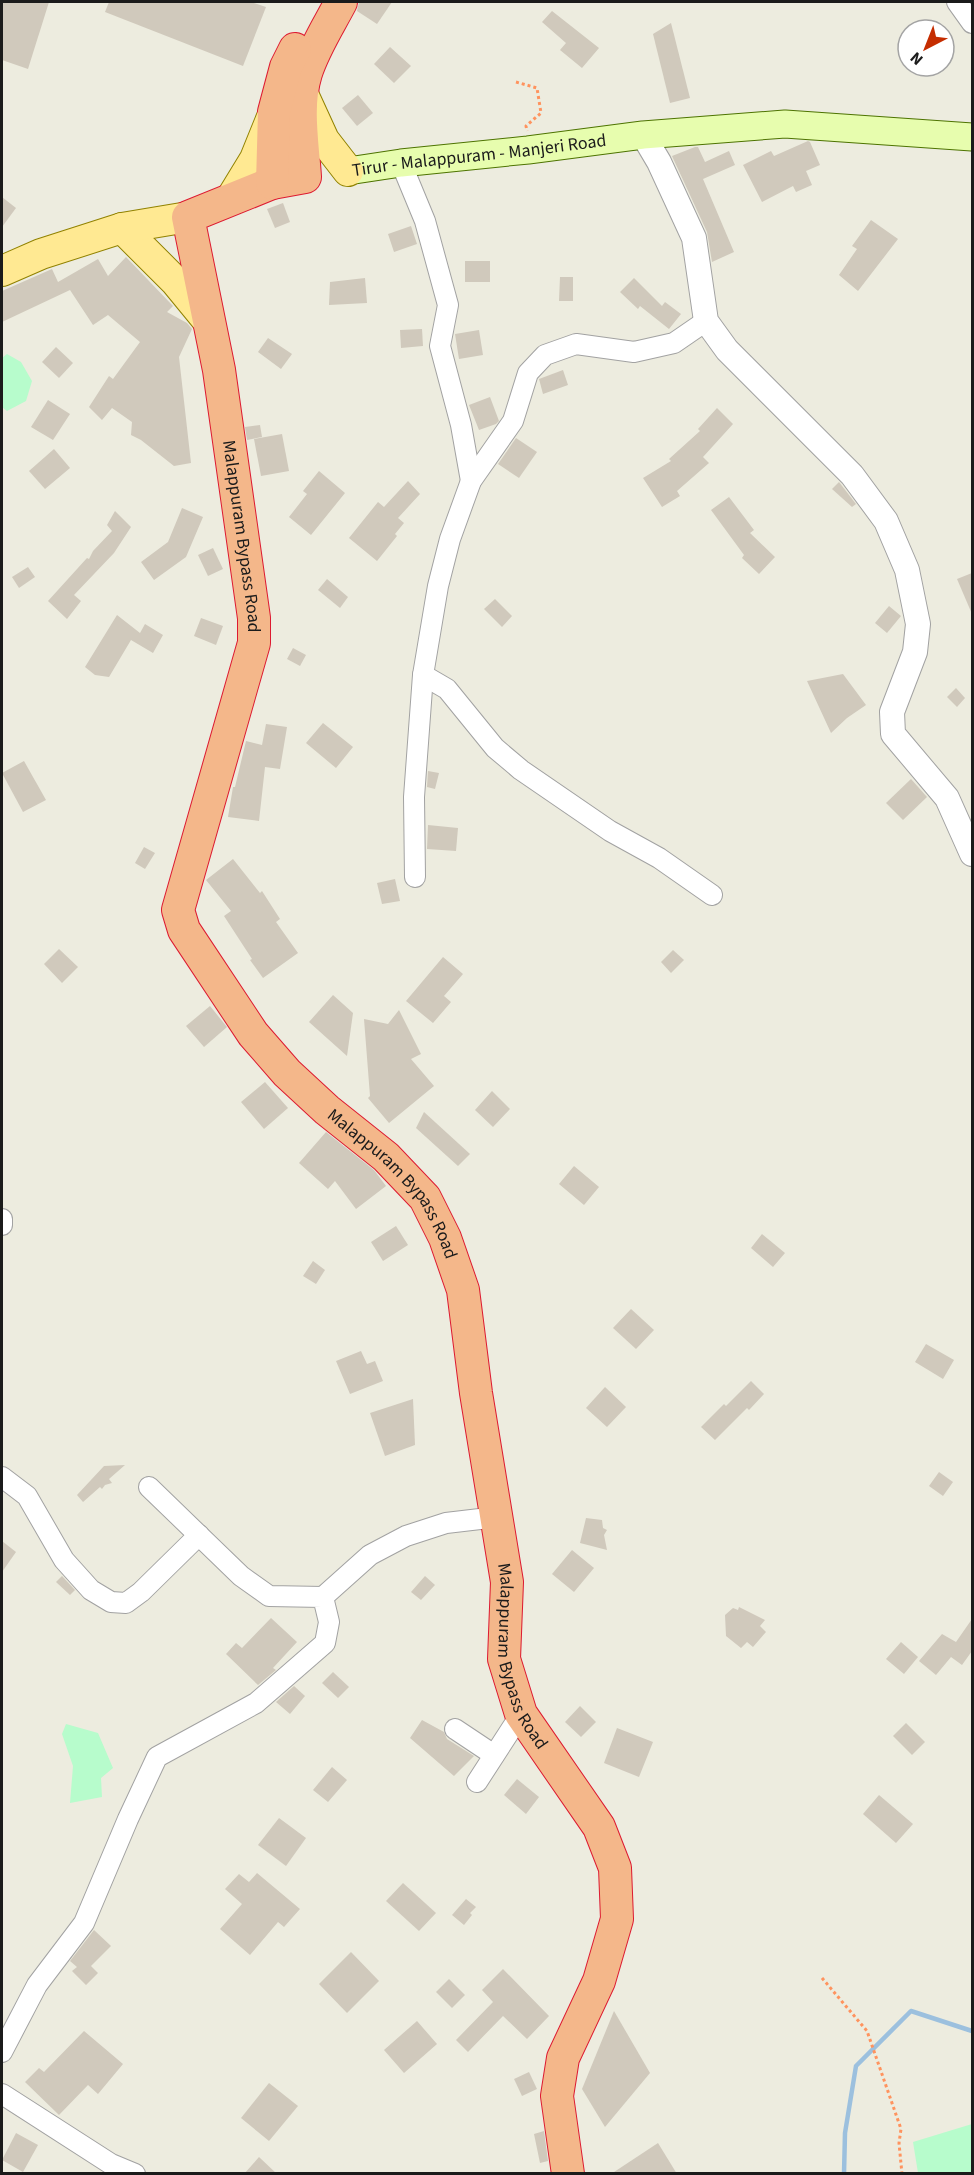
<svg xmlns="http://www.w3.org/2000/svg" width="974" height="2175" viewBox="0 0 974 2175" font-family="'Source Sans 3',sans-serif">
  <rect width="100%" height="100%" fill="#edecdf"/>
  <g fill="#b7fccc">
    <path d="M7,354L21,362L32,381L26,401L7,411L2,407V358Z"/>
    <path d="M66,1724L98,1733L113,1768L101,1778L102,1797L70,1803L73,1766L62,1734Z"/>
    <path d="M972,2124V2173H918L913,2142Z"/>
  </g>
  <g fill="none" stroke-linecap="round" stroke-linejoin="round">
    <path stroke="#9cc0de" stroke-width="4.5" d="M844,2174L845,2133L856,2066L911,2011L972,2031"/>
  </g>
  <g fill="#d0c9bc">
    <path d="M2,2H49L28,69L2,60Z"/>
    <path d="M109,2H251L266,7L243,66L105,12Z"/>
    <path d="M359,2H392L377,24L357,11Z"/>
    <path d="M552,11L599,48L582,68L560,50L566,43L542,22Z"/>
    <path d="M671,23L690,98L670,103L653,34Z"/>
    <path d="M390,47L411,66L394,83L374,64Z"/>
    <path d="M358,95L373,113L357,126L342,108Z"/>
    <path d="M808,141L810,142L820,165L806,171L812,185L796,192L793,186L762,202L743,165L771,151L774,156Z"/>
    <path d="M695,147H698L705,162L729,151L735,165L703,179L734,252L712,262L707,232L672,156Z"/>
    <path d="M2,197L16,208L2,227Z"/>
    <path d="M283,203L290,222L275,228L267,209Z"/>
    <path d="M871,220L898,239L858,291L839,275L857,249L852,246Z"/>
    <path d="M411,226L417,244L394,252L388,234Z"/>
    <path d="M126,257L173,306L167,312L187,323L192,329L179,357L191,463L174,466L141,440L131,435L132,422L112,408L102,420L89,407L109,376L113,379L140,342L108,315L93,325L70,290L2,322V291L52,269L58,282L98,259L108,276Z"/>
    <rect x="465" y="261" width="25" height="21"/>
    <path d="M560,277H573V301H559Z"/>
    <path d="M365,278L367,303L329,305L330,282Z"/>
    <path d="M634,278L662,306L665,302L681,314L669,329L640,306L638,309L620,292Z"/>
    <path d="M422,329L423,346L401,348L400,330Z"/>
    <path d="M479,330L483,355L459,359L455,334Z"/>
    <path d="M268,338L292,354L281,369L258,352Z"/>
    <path d="M56,347L73,363L59,378L42,362Z"/>
    <path d="M563,370L568,385L543,394L539,379Z"/>
    <path d="M490,397L499,421L496,424L479,430L469,405Z"/>
    <path d="M48,400L70,414L53,440L31,427Z"/>
    <path d="M717,408L733,424L703,457L709,463L677,491L680,496L662,507L643,478L671,461L669,459L700,431L698,429Z"/>
    <path d="M260,425L262,437L247,440L245,427Z"/>
    <path d="M282,434L289,471L261,476L254,439Z"/>
    <path d="M516,438L537,452L519,478L498,464Z"/>
    <path d="M54,449L70,468L45,489L29,471Z"/>
    <path d="M319,471L345,493L311,535L289,517L307,494L303,491Z"/>
    <path d="M408,481L420,494L398,518L404,523L395,534L397,536L377,561L349,538L378,502L384,507Z"/>
    <path d="M839,482L856,504L852,507L832,489Z"/>
    <path d="M729,497L754,530L750,533L775,557L759,574L742,558L744,555L711,510Z"/>
    <path d="M182,508L203,517L186,557L154,580L141,562L168,542Z"/>
    <path d="M115,511L131,527L114,553L74,595L81,601L67,619L48,601L87,558L89,559L93,551L112,531L107,525Z"/>
    <path d="M213,548L223,569L208,576L198,555Z"/>
    <path d="M28,567L35,577L19,588L12,577Z"/>
    <path d="M972,573V614L957,579Z"/>
    <path d="M327,579L348,597L340,608L318,590Z"/>
    <path d="M495,599L512,616L502,627L484,609Z"/>
    <path d="M889,606L901,616L887,633L875,623Z"/>
    <path d="M117,615L140,633L145,624L163,635L153,653L131,640L109,677L95,675L85,667Z"/>
    <path d="M201,618L223,626L216,645L194,636Z"/>
    <path d="M293,648L306,655L300,666L287,659Z"/>
    <path d="M843,674L866,705L847,718L831,733L807,681Z"/>
    <path d="M956,688L965,698L957,707L947,697Z"/>
    <path d="M323,723L353,747L336,768L306,743Z"/>
    <path d="M266,724L287,727L280,769L265,767L259,821L228,817L233,787H235L246,741L262,745Z"/>
    <path d="M24,761L46,800L23,812L2,773Z"/>
    <path d="M428,771L439,773L435,789L427,787Z"/>
    <path d="M911,779L927,797L903,820L886,803Z"/>
    <path d="M428,825L458,828L456,851L427,849Z"/>
    <path d="M144,847L155,853L145,869L135,863Z"/>
    <path d="M233,859L260,893L262,891L280,919L276,922L298,953L263,978L250,960L252,959L224,916L231,911L206,880Z"/>
    <path d="M395,879L400,901L382,904L377,883Z"/>
    <path d="M59,949L78,967L62,983L44,964Z"/>
    <path d="M673,950L684,960L671,973L661,962Z"/>
    <path d="M443,957L463,974L444,996L451,1002L433,1023L406,1001Z"/>
    <path d="M333,995L353,1013L347,1056L309,1022Z"/>
    <path d="M210,1006L227,1027L204,1047L186,1026Z"/>
    <path d="M399,1010L421,1054L411,1059L434,1086L389,1123L368,1098L370,1096L364,1019L388,1024Z"/>
    <path d="M265,1082L288,1108L264,1129L241,1102Z"/>
    <path d="M492,1091L510,1109L493,1127L475,1110Z"/>
    <path d="M424,1112L470,1154L458,1166L416,1128Z"/>
    <path d="M326,1132L374,1170L386,1186L356,1209L335,1181L328,1189L299,1163Z"/>
    <path d="M574,1166L599,1187L584,1205L559,1184Z"/>
    <path d="M396,1226L408,1245L383,1261L371,1242Z"/>
    <path d="M762,1234L785,1253L773,1267L751,1248Z"/>
    <path d="M313,1261L325,1270L316,1284L303,1276Z"/>
    <path d="M631,1309L654,1330L636,1349L613,1328Z"/>
    <path d="M926,1344L954,1360L943,1379L915,1362Z"/>
    <path d="M361,1351L367,1364L375,1361L383,1381L350,1394L336,1361Z"/>
    <path d="M751,1381L764,1394L749,1410L747,1408L715,1440L701,1427L724,1404L726,1406Z"/>
    <path d="M605,1387L626,1407L607,1427L586,1408Z"/>
    <path d="M413,1399L415,1445L385,1456L370,1413Z"/>
    <path d="M125,1465L109,1479L112,1483L105,1485L102,1489L100,1487L83,1502L77,1495L104,1466Z"/>
    <path d="M939,1472L953,1482L943,1496L929,1486Z"/>
    <path d="M586,1518L602,1520L603,1528L607,1530L604,1535L607,1550L580,1543Z"/>
    <path d="M2,1541L16,1552L2,1572Z"/>
    <path d="M572,1550L594,1568L574,1592L552,1574Z"/>
    <path d="M62,1576L75,1590L70,1595L56,1582Z"/>
    <path d="M425,1576L435,1585L421,1600L411,1592Z"/>
    <path d="M739,1607L765,1620L760,1626L766,1632L753,1647L747,1642L741,1648L726,1636L725,1615L733,1608L738,1610Z"/>
    <path d="M271,1618L297,1642L273,1668L276,1670L258,1685L226,1654L236,1643L242,1648Z"/>
    <path d="M972,1619V1651L962,1665L951,1657L936,1675L919,1661L942,1634L956,1642Z"/>
    <path d="M901,1642L918,1657L904,1674L886,1659Z"/>
    <path d="M333,1672L349,1687L338,1698L322,1683Z"/>
    <path d="M294,1686L305,1696L290,1714L276,1702Z"/>
    <path d="M580,1706L596,1722L581,1737L565,1722Z"/>
    <path d="M422,1720L444,1732L447,1739L474,1756L454,1776L410,1738Z"/>
    <path d="M906,1723L925,1742L912,1755L893,1736Z"/>
    <path d="M617,1728L653,1742L639,1777L604,1763Z"/>
    <path d="M332,1767L347,1780L328,1802L313,1790Z"/>
    <path d="M517,1779L539,1797L526,1814L504,1795Z"/>
    <path d="M879,1795L913,1824L896,1843L863,1814Z"/>
    <path d="M279,1818L306,1838L286,1866L258,1845Z"/>
    <path d="M257,1873L300,1909L284,1927L278,1922L250,1955L220,1929L242,1904L225,1889L239,1874L249,1882Z"/>
    <path d="M403,1883L436,1913L419,1931L386,1901Z"/>
    <path d="M466,1899L476,1907L470,1913L472,1915L464,1925L452,1915Z"/>
    <path d="M94,1930L111,1946L91,1966L98,1973L86,1985L72,1971L77,1967L70,1961Z"/>
    <path d="M351,1952L379,1981L347,2013L319,1984Z"/>
    <path d="M503,1969L549,2016L527,2039L503,2016L468,2052L456,2040L493,2002L482,1990Z"/>
    <path d="M449,1979L465,1995L452,2008L436,1992Z"/>
    <path d="M614,2011L650,2073L605,2127L582,2089Z"/>
    <path d="M417,2021L437,2044L404,2073L384,2050Z"/>
    <path d="M84,2031L123,2064L98,2094L88,2085L59,2115L25,2082L39,2068L44,2072Z"/>
    <path d="M529,2072L537,2089L522,2096L514,2079Z"/>
    <path d="M269,2083L298,2106L269,2141L241,2118Z"/>
    <path d="M544,2131L548,2161L540,2163L534,2134Z"/>
    <path d="M16,2133L38,2145L23,2172L2,2160Z"/>
    <path d="M658,2143L677,2174H611Z"/>
    <path d="M259,2157L277,2174H244Z"/>
  </g>
  <g fill="none" stroke-linecap="round" stroke-linejoin="round">
    <defs>
      <g id="minor">
        <path d="M957,2L972,23"/>
        <path d="M401,163L425,221L448,305L440,346L461,425L471,481"/>
        <path d="M423,675L447,689L495,748L521,770L610,831L659,858L712,895"/>
        <path d="M415,877L414,797L423,675L438,586L450,539L471,481L513,421L528,373L545,355L576,344L634,352L674,343L706,321"/>
        <path d="M2,1219V1225"/>
        <path d="M2,1477L27,1496L64,1560L91,1590L111,1602L126,1603L141,1592L199,1535"/>
        <path d="M323,1597L370,1555L406,1536L446,1523L497,1517"/>
        <path d="M455,1729L494,1755"/>
        <path d="M477,1782L521,1714"/>
        <path d="M2,2052L37,1985L84,1923L128,1819L157,1757L256,1703L325,1643L329,1622L323,1597L269,1596L241,1576L149,1487"/>
        <path d="M2,2094L111,2164L135,2174"/>
      </g>
      <path id="tertiary" d="M643,135L659,162L694,238L706,321L727,350L852,475L886,521L907,570L918,624L915,652L892,712L893,734L947,798L972,854"/>
      <g id="secondary">
        <path id="s1" d="M348,171L401,163L528,150L643,135L785,124L972,137"/>
      </g>
      <g id="primary">
        <path d="M302,92L324,140L348,171"/>
        <path d="M230,200L255,159L272,117"/>
        <path d="M122,228L176,282L208,321"/>
        <path d="M2,271L41,254L122,228L188,217"/>
      </g>
      <g id="trunk">
        <path id="s2" d="M341,2C329,25 314,48 306,73C296,105 303,144 305,177L272,183L188,217L219,370L254,618V643L178,910L184,930L253,1034L287,1073L327,1110L386,1157L425,1198L445,1238L463,1290L476,1393L507,1582L504,1659L521,1714L599,1827L615,1868L617,1919L599,1981L563,2058L557,2096L568,2174"/>
        <path d="M272,183L274,112L286,67L295,49"/>
      </g>
    </defs>
    <use href="#minor" stroke="#a2a2a2" stroke-width="22"/>
    <use href="#tertiary" stroke="#a2a2a2" stroke-width="26"/>
    <use href="#secondary" stroke="#4d7300" stroke-width="29"/>
    <use href="#primary" stroke="#918200" stroke-width="32"/>
    <use href="#trunk" stroke="#dd1a31" stroke-width="34"/>
    <g stroke="#ff935e" stroke-width="3" stroke-dasharray="3 3" stroke-linecap="butt">
      <path d="M516,82L537,88L541,113L526,126L527,131"/>
      <path d="M822,1978L867,2031L901,2129L899,2143L902,2174"/>
    </g>
    <use href="#minor" stroke="#fff" stroke-width="20"/>
    <use href="#tertiary" stroke="#fff" stroke-width="24"/>
    <use href="#secondary" stroke="#e7fdae" stroke-width="27"/>
    <use href="#primary" stroke="#ffe992" stroke-width="30"/>
    <use href="#trunk" stroke="#f4b78a" stroke-width="32"/>
  </g>
  <g text-anchor="middle" stroke-width="4.5" stroke-linejoin="round" paint-order="stroke">
    <g font-size="18" fill="#1b1b1b" stroke="#fff">
      <text dy="6" stroke="none"><textPath href="#s1" startOffset="132">Tirur - Malappuram - Manjeri Road</textPath></text>
      <text dy="6" stroke="none"><textPath href="#s2" startOffset="632">Malappuram Bypass Road</textPath></text>
      <text dy="6" stroke="none"><textPath href="#s2" startOffset="1370">Malappuram Bypass Road</textPath></text>
      <text dy="6" stroke="none"><textPath href="#s2" startOffset="1874">Malappuram Bypass Road</textPath></text>
    </g>
  </g>
  <rect width="974" height="2175" fill="none" stroke="#1b1b1b" stroke-width="6"/>
  <g transform="translate(926 48) rotate(222)"><circle r="28" fill="#ffffff" stroke="#a4a4a4" stroke-width="1.5"/>
  <path d="M0-4.5L10 22L0 15L-10 22Z" fill="#c52d00"/>
  <text y="-9" font-size="16" font-weight="bold" text-anchor="middle" fill="#1b1b1b">N</text>
  </g>
</svg>
